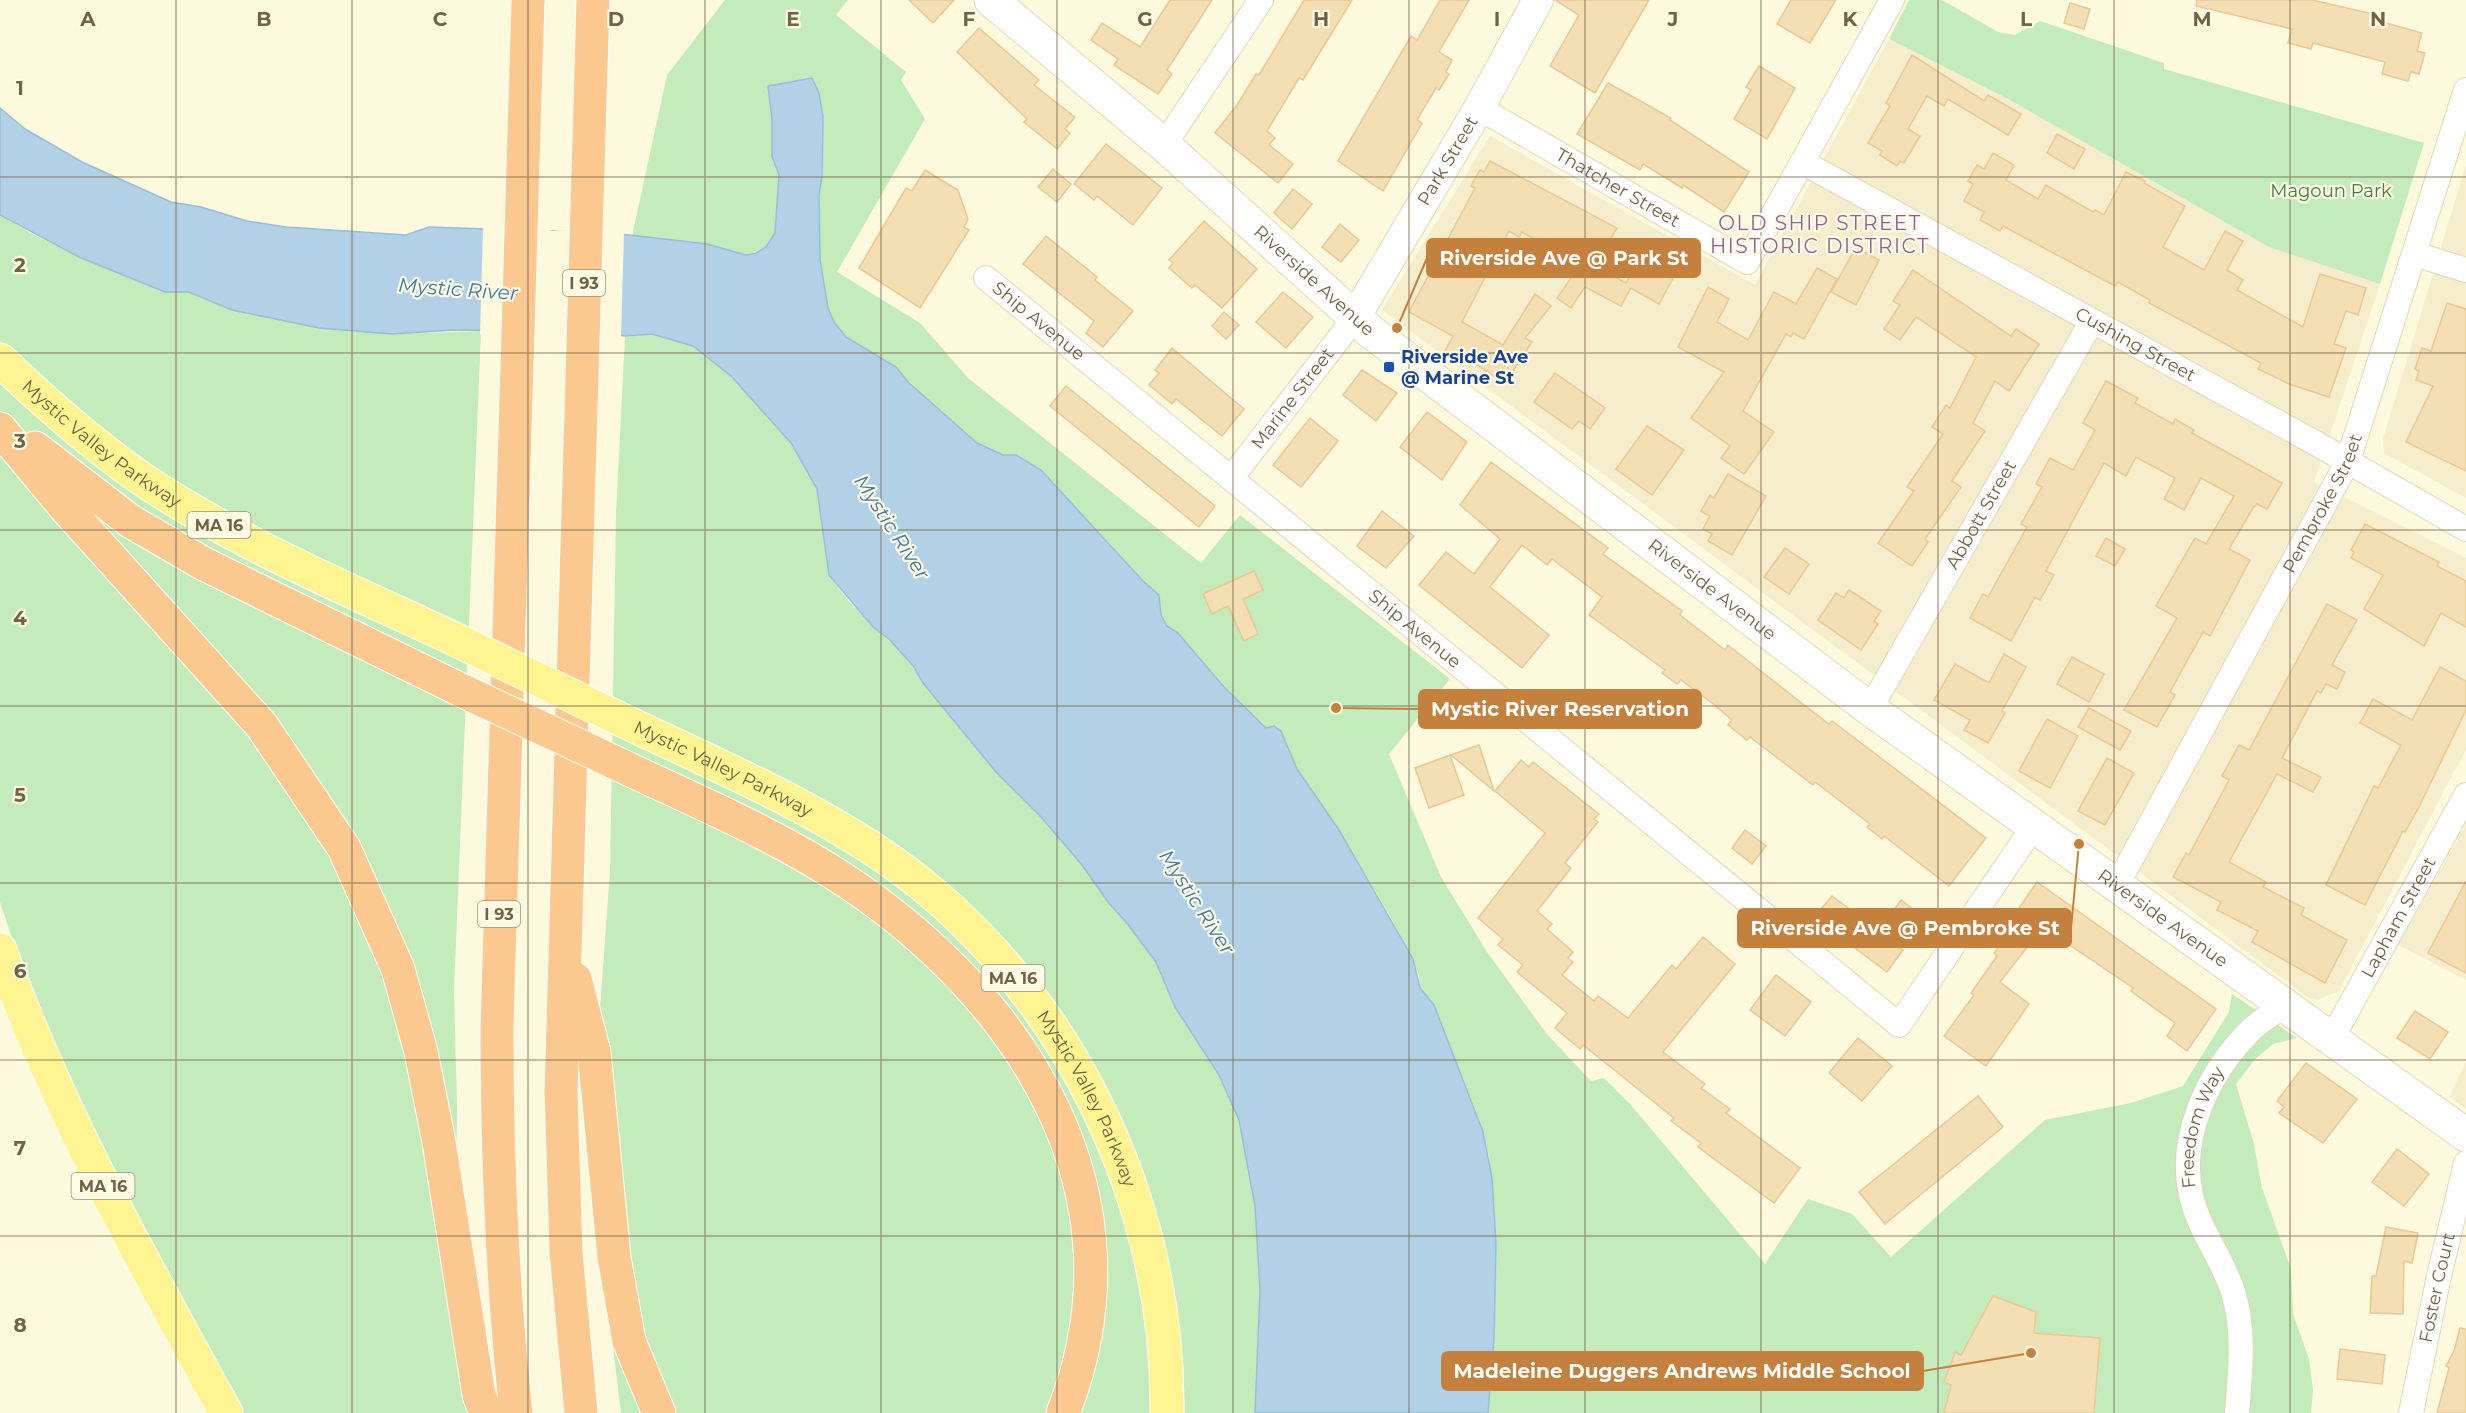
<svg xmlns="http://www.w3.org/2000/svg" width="2466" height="1413" viewBox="0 0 2466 1413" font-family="Montserrat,sans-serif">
  <rect width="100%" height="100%" fill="#fdf9dd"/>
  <g fill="#f5edcb">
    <path d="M1889,39L2006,98L2269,247L2380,284L2314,482L2466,558V749L2339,991L2318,1000L2309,998L1382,310L1490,136L1755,285Z"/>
    <path d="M2466,165V498L2384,453L2383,439Z"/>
    <path d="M2466,825V980L2398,945Z"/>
    <path d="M2466,1062V1109L2449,1097Z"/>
  </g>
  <g fill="#c3ebbc">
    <path d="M725,0H848L836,15L906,72L901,80L925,119L837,272L920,323L968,378L1201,563L1240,515L1450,679L1389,754L1441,877L1487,952L1546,1033L1591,1081L1604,1078L1630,1104L1765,1264L1808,1199L1852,1214L1891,1257L2045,1120L2131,1103L2183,1086L2229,1012L2232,994L2297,1038L2273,1044L2255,1059L2236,1084L2254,1144L2262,1188L2291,1269L2293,1314L2309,1359L2313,1390L2311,1413H1488L1494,1338L1496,1244L1489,1156L1475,1109L1434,1005L1420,988L1419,975L1391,918L1339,830L1297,769L1286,741L1274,726L1266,728L1224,687L1178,633L1167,626L1161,615L1159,595L1143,581L1099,532L1064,497L1009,457L977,443L909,383L896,367L846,337L834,322L828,308L820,259L819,195L822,177L823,117L768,86L772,119V156L779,175L775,233L766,247L746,255L707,244L632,236L667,75Z"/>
    <path d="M1909,0H1942L1998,32L2015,35L2040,21L2164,63V69L2424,143L2380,284L2269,247L2006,98L1889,39Z"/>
    <path d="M0,215L30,233L96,264L165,292H189L232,310L319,328L392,334L481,331L454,990L457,1106L456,1241L460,1344L468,1413H242L75,1097L20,962L0,902Z"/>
    <path d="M652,334C665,338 679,340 692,346C730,363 802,449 816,488C823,506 824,531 827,550C828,559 827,570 831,577C855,618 901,641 923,683L996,772L1041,817L1082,865L1108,902L1126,922L1156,962L1175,1007L1219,1075L1239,1120L1255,1206L1260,1290L1255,1413H621L608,1306L600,1009L610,872L616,515L625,336Z"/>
  </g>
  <path fill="#b2d1e7" stroke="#97bed9" stroke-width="1.5" d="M812,78L819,93L823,117L822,177L819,195L820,259L828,308L834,322L846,337L896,367L909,383L977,443L1003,455H1016L1041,470L1143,581L1159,595L1161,615L1167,626L1178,633L1224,687L1266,728L1274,726L1281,731L1297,769L1339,830L1413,959L1420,988L1434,1005L1483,1132L1492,1178L1496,1244L1494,1338L1488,1413H1255L1260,1290L1255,1206L1239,1120L1219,1075L1175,1007L1156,962L1126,922L1108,902L1082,865L1041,817L996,772L923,683L914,667L889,639L873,627L829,575L817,489L791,443L732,377L693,346L652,334L625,336L593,331L455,330L392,334L319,328L232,310L189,292H165L79,257L0,215V108L25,129L82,162L171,202L201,207L247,221L286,227L406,235L429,227L612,233L707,244L746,255L756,253L766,247L775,233L779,175L772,156V119L768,86Z"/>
  <path fill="#fdf9dd" d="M534,227L553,231L590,228L624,232L621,338L572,333L480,335L483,228Z"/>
  <g fill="#f4deb4" stroke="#e7c993" stroke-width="1.5">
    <path d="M909,0H954L933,23Z"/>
    <path d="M1170,0H1212L1167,70L1172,74L1158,94L1114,65L1118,59L1091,40L1102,23L1140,47Z"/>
    <path d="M1304,0H1352L1303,80L1299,78L1267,131L1275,138L1269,145L1293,164L1278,183L1215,133L1237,105L1256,74L1259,75Z"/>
    <path d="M1440,0H1469L1439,52L1452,60L1446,72L1449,74L1439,90L1436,88L1417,120L1422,123L1383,191L1338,161L1411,36L1417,40Z"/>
    <path d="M1555,0H1649L1595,93L1550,66L1579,15Z"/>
    <path d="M1791,0H1836L1810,43L1777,24Z"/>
    <path d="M2197,0H2312L2373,14L2372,19L2422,33L2417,51L2425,53L2419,74L2411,72L2408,81L2382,74L2385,62L2313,43L2311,49L2288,43L2292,29L2196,6Z"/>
    <path d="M2070,3L2090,9L2084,29L2064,23Z"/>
    <path d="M979,28L1039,80L1034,85L1075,117L1065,129L1070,133L1057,149L1024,122L1027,119L957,52Z"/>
    <path d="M1912,55L1984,101L1988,95L2021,114L2008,135L1948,99L1944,106L1927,96L1908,129L1920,136L1904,163L1900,161L1897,166L1880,155L1882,151L1868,143L1890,106L1886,103Z"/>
    <path d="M1759,66L1795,88L1767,139L1734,119L1751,90L1746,87Z"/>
    <path d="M1608,83L1671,118L1670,120L1749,172L1724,212L1683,185L1682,188L1643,164L1640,170L1577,134Z"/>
    <path d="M2057,134L2085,149L2074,169L2047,153Z"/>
    <path d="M1106,144L1162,188L1133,225L1097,196L1094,200L1074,184Z"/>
    <path d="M1993,153L2014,165L2006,180L2038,199L2046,185L2093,212L2095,210L2104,215L2126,172L2145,181L2144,183L2185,206L2163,247L2204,270L2225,231L2243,241L2227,270L2243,280L2237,290L2303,327L2320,274L2366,288L2358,315L2346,311L2334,344L2346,348L2329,397L2289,384L2258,369L2261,363L2149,303L2150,300L2118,282L2115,286L2003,226L2000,231L1980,220L1984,212L1964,201L1973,184L1968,181L1977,165L1984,169Z"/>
    <path d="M1490,161L1617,228L1595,266L1626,283L1644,250L1678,269L1659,304L1631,288L1621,306L1585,287L1571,308L1557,298L1581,264L1522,232L1519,237L1509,231L1462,322L1503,345L1535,294L1551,306L1525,338L1532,342L1505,383L1471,361L1469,364L1445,351L1453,336L1409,312L1475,188L1471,186L1480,170L1484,172Z"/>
    <path d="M1053,169L1071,184L1057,202L1038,187Z"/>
    <path d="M925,170L958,190L968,219L964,227L969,230L920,308L859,268L906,188L912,191Z"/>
    <path d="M1293,189L1312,204L1292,229L1274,213Z"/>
    <path d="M1204,221L1257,269L1222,308L1195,285L1192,288L1169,268L1173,263L1169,260Z"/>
    <path d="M1340,224L1359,240L1341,262L1322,247Z"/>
    <path d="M1046,236L1097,277L1095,280L1133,311L1103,347L1086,333L1094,321L1023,264Z"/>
    <path d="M1856,247L1879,260L1856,305L1831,292Z"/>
    <path d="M1817,268L1837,279L1804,339L1793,333L1791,337L1786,334L1743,411L1774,432L1744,474L1721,458L1730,446L1691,418L1724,372L1678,347L1708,287L1729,299L1717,322L1748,340L1774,292L1796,304Z"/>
    <path d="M1913,270L2011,336L2016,329L2039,344L2009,391L1995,381L1973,423L1985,431L1952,481L1961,487L1925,539L1928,542L1912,566L1878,543L1914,491L1907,487L1943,434L1932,427L1946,405L1950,408L1976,357L1916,317L1900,340L1884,329L1900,305L1893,301Z"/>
    <path d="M1283,292L1313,317L1286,348L1256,322Z"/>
    <path d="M2447,303L2466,309V471L2406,442L2433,386L2416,380L2419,371L2415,369L2422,348L2431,351Z"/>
    <path d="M1224,312L1239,325L1226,339L1212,326Z"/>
    <path d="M1172,348L1244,409L1222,436L1176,399L1172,404L1149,385L1159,373L1155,370Z"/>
    <path d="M1362,370L1397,393L1376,421L1343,395Z"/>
    <path d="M1555,373L1605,408L1590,429L1579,421L1572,429L1534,402Z"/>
    <path d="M2106,381L2138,398L2135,403L2173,424L2175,419L2194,430L2192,433L2282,483L2267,509L2257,504L2253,508L2229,549L2250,560L2210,636L2203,632L2170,692L2175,695L2157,727L2124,710L2177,618L2156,606L2195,538L2206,544L2234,496L2201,478L2184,510L2164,499L2175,478L2136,457L2126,476L2104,463L2046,571L2054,575L2040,600L2035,597L2011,641L1970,618L1983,594L1988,597L2027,527L2021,524L2042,487L2036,484L2050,458L2073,470L2095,430L2083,423Z"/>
    <path d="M1066,386L1215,506L1199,527L1050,406Z"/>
    <path d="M1427,412L1467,442L1442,480L1400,447Z"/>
    <path d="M1310,418L1338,441L1301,487L1273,465Z"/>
    <path d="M1647,426L1684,450L1652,495L1616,469Z"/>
    <path d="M1491,462L1608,548L1603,554L1682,611L1680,615L1725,650L1728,645L1795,698L1829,724L1832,721L1986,838L1949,886L1884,836L1882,839L1867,827L1870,824L1815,782L1813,785L1750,737L1747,740L1728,725L1732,720L1712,703L1681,680L1677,684L1662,673L1665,670L1589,615L1602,597L1552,559L1547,565L1522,545L1490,587L1549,635L1522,668L1419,585L1446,552L1474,574L1500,539L1460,505Z"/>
    <path d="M1728,474L1766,496L1732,555L1708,541L1712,534L1703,529L1710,516L1701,511L1710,495L1714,498Z"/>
    <path d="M1382,511L1414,536L1386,568L1357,546Z"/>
    <path d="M2365,524L2439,562L2437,566L2466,581V627L2441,613L2424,646L2364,609L2383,575L2351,558L2354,552L2351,550Z"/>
    <path d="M2106,538L2125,549L2115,566L2096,556Z"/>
    <path d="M1785,548L1809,564L1789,594L1764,577Z"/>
    <path d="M1254,571L1263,590L1243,599L1258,634L1244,641L1228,606L1212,614L1203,594Z"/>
    <path d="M1849,590L1881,611L1874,621L1878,624L1861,650L1818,620L1836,593L1844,598Z"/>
    <path d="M2327,604L2357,620L2332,665L2345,672L2337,689L2326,684L2321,693L2317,691L2282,758L2321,777L2313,792L2277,774L2229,862L2266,882L2263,887L2304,908L2301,915L2347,940L2325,983L2252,942L2258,931L2217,910L2221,902L2173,877L2186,853L2189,855L2229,780L2222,776L2239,745L2249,750Z"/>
    <path d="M2004,654L2026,667L2002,711L2005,713L1988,743L1964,730L1970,720L1934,700L1955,664L1989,683Z"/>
    <path d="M2072,657L2104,674L2089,702L2057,684Z"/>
    <path d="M2440,667L2466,681V710L2418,809L2405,832L2403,831L2365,905L2326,885L2374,786L2378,788L2401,745L2360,723L2373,699L2412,720Z"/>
    <path d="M2089,708L2131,731L2120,750L2078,727Z"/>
    <path d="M2047,719L2078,736L2050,788L2019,771Z"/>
    <path d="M1479,745L1494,791L1451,755Z"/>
    <path d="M1450,755L1464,795L1429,808L1415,768Z"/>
    <path d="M2107,758L2134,773L2105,825L2078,811Z"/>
    <path d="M1521,760L1529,767L1533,762L1599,814L1594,819L1598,822L1565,863L1571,868L1537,911L1552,924L1547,929L1573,952L1568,958L1573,962L1562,975L1594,1001L1598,996L1628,1018L1672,965L1676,969L1703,937L1735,964L1663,1052L1705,1084L1701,1088L1730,1109L1726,1113L1800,1168L1774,1203L1698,1147L1701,1143L1671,1121L1674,1118L1583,1045L1580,1049L1555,1028L1567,1013L1517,972L1523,965L1498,945L1503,939L1478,918L1545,833L1495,791Z"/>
    <path d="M1745,830L1766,846L1752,864L1732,848Z"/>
    <path d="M2466,881V973L2428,953Z"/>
    <path d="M2037,882L2216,1009L2187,1051L2167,1036L2175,1023L2131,991L2133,988L2043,927L2000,982L2029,1004L1986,1066L1944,1036L1974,995L1971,993L1997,956L1994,953L2025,913L2019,908Z"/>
    <path d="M1832,896L1879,931L1901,900L1922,916L1899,947L1903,950L1887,972L1839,936L1844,929L1821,909Z"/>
    <path d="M1776,975L1811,1002L1785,1036L1750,1010Z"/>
    <path d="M2415,1011L2448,1032L2430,1059L2397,1038Z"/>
    <path d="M1858,1038L1892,1066L1862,1101L1829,1073Z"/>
    <path d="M2306,1063L2357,1099L2323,1143L2279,1113L2284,1107L2277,1101Z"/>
    <path d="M1978,1096L2003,1127L1885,1224L1859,1192Z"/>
    <path d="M2397,1149L2429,1174L2404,1206L2372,1182Z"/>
    <path d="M2386,1227L2418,1233L2412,1263L2404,1261L2403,1314L2370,1313L2372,1276H2376Z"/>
    <path d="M1993,1296L2036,1312L2034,1333L2100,1338L2094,1413H1944L1951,1385L1944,1382L1955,1352L1961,1355Z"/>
    <path d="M2460,1328L2466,1329V1413H2437L2449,1368L2446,1366L2454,1351Z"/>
    <path d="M2340,1349L2385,1355L2382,1384L2337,1379Z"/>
  </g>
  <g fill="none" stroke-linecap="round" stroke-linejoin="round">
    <defs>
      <g id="minor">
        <path id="s1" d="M1479,108L1747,262L1892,0"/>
        <path d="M1164,145L1261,0"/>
        <path id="s2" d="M1804,163L2319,445L2466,529"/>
        <path d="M2415,254L2466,270"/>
        <path id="s3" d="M986,278L1899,1025L2033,827"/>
        <path id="s4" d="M1232,477L1354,319"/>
        <path id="s5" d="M1870,709L2092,321"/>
        <path id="s6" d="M2116,887L2348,461L2466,90"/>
        <path id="s7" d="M2331,1040L2466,795"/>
        <path id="s8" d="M2237,1413C2240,1374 2245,1334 2234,1295C2224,1260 2199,1231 2191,1195C2178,1137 2208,1074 2248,1033C2258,1022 2272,1014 2284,1006"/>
        <path id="s9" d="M2411,1413L2439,1276L2466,1163"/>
      </g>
      <g id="tertiary">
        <path id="s10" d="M1354,319L1479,108L1538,0"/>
      </g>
      <g id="secondary">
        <path id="s11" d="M991,0L1164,145L1371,332L1870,709L2466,1135"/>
      </g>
      <g id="primary">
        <path id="s12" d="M0,360C44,402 89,442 139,477C239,545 358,593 467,645"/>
        <path id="s13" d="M624,721C714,764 809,804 892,862C1066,985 1170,1201 1167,1413"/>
        <path d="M0,950C58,1112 143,1262 226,1413"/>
      </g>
      <g id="motorway">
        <path d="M0,429L65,507L262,726L344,848L398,969L421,1052L439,1142L479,1395L486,1413"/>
        <path d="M35,448L130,521L204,564L463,691"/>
        <path d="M618,764C693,800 773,833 843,879C1024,998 1149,1195 1063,1413"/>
        <path d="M575,979L594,1052L614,1257L629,1341L659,1413"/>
        <path d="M516,1413C502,1284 497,1156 497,1027L528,0"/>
        <path d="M581,1413L566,1252L561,1092L593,0"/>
      </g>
    </defs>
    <use href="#minor" stroke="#e1d6b9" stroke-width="26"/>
    <use href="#tertiary" stroke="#e1d6b9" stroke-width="32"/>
    <use href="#secondary" stroke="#e4d7b4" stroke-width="35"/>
    <use href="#primary" stroke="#fff" stroke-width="35"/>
    <use href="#motorway" stroke="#fff" stroke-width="35"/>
    <use href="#minor" stroke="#fff" stroke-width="24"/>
    <use href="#tertiary" stroke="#fff" stroke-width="30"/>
    <use href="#secondary" stroke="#fff" stroke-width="33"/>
    <use href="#primary" stroke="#fff392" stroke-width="33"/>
    <use href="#motorway" stroke="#fbc890" stroke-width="33"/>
    <defs>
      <path id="primary-bridge" d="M467,645L624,721"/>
      <path id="motorway-bridge" d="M463,691L618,764"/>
    </defs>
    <use href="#primary-bridge" stroke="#fff" stroke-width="35" stroke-linecap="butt"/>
    <use href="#motorway-bridge" stroke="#fff" stroke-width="35" stroke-linecap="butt"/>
    <use href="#primary-bridge" stroke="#fff392" stroke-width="33"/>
    <use href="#motorway-bridge" stroke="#fbc890" stroke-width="33"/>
  </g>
  <path fill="none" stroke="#746245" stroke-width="1.5" stroke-opacity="0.55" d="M176,0V1413M352,0V1413M528,0V1413M705,0V1413M881,0V1413M1057,0V1413M1233,0V1413M1409,0V1413M1585,0V1413M1761,0V1413M1938,0V1413M2114,0V1413M2290,0V1413M0,177H2466M0,353H2466M0,530H2466M0,706H2466M0,883H2466M0,1060H2466M0,1236H2466"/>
  <rect fill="#1a4fb4" stroke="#fffbe4" stroke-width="2" x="1383" y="361" width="12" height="12" rx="3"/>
  <g text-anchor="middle" stroke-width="4.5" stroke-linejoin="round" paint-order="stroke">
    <g fill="#fffbe4" stroke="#9e9075" stroke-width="1.5">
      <rect x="563" y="270" width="42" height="26" rx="4.5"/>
      <rect x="187.5" y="512" width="63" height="26" rx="4.5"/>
      <rect x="478" y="901" width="42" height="26" rx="4.5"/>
      <rect x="981.5" y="965" width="63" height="26" rx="4.5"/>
      <rect x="71.5" y="1173" width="63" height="26" rx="4.5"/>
    </g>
    <g font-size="16" font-weight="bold" fill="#746245">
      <text x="584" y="289">I 93</text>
      <text x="219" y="531">MA 16</text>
      <text x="499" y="920">I 93</text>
      <text x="1013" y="984">MA 16</text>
      <text x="103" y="1192">MA 16</text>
    </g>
    <g font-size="18" fill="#746245" stroke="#fffbe4">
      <text dy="6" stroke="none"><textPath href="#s10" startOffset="184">Park Street</textPath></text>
      <text dy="6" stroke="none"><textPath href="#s1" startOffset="160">Thatcher Street</textPath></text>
      <text dy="6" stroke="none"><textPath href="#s11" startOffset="428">Riverside Avenue</textPath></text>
      <text dy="6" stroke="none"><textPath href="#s3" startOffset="68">Ship Avenue</textPath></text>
      <text dy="6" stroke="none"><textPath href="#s2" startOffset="378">Cushing Street</textPath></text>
      <text dy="6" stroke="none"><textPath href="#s4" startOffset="99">Marine Street</textPath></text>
      <text dy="6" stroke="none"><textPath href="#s12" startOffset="132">Mystic Valley Parkway</textPath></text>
      <text dy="6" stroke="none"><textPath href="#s6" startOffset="436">Pembroke Street</textPath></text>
      <text dy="6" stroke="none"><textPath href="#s5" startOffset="224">Abbott Street</textPath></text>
      <text dy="6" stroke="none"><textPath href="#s11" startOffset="932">Riverside Avenue</textPath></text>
      <text dy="6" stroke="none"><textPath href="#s3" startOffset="554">Ship Avenue</textPath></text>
      <text dy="6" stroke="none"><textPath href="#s13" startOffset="110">Mystic Valley Parkway</textPath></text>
      <text dy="6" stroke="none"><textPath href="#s7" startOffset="140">Lapham Street</textPath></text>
      <text dy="6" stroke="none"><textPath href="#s11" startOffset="1490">Riverside Avenue</textPath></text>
      <text dy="6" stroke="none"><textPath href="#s13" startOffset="614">Mystic Valley Parkway</textPath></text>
      <text dy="6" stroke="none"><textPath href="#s8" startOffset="298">Freedom Way</textPath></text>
      <text dy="6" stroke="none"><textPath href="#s9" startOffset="128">Foster Court</textPath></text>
    </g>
    <g font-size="18" fill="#41803f" stroke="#fffbe4">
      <text x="2331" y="197">Magoun Park</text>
    </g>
    <g font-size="18" font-weight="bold" fill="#164399" stroke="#fffbe4" text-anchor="start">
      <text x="1401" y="363">Riverside Ave<tspan x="1401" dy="21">@ Marine St</tspan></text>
    </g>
    <g font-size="20" letter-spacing="1.5" fill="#936098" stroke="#fffbe4">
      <text x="1820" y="230">OLD SHIP STREET<tspan x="1820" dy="23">HISTORIC DISTRICT</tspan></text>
    </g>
    <g font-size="20" font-style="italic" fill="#46789e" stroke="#fffbe4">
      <text transform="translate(458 289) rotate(4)" y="7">Mystic River</text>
      <text transform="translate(892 527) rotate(57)" y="7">Mystic River</text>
      <text transform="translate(1197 902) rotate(57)" y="7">Mystic River</text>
    </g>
  </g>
  <g font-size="20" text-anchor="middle" font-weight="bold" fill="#746245" stroke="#fffbe4" stroke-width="4.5" stroke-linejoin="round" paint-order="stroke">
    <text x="88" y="26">A</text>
    <text x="264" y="26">B</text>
    <text x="440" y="26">C</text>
    <text x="616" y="26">D</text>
    <text x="793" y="26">E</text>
    <text x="969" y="26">F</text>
    <text x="1145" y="26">G</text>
    <text x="1321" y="26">H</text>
    <text x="1497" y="26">I</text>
    <text x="1673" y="26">J</text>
    <text x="1850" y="26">K</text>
    <text x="2026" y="26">L</text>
    <text x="2202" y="26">M</text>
    <text x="2378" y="26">N</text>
    <text x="20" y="95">1</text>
    <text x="20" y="272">2</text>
    <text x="20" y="448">3</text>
    <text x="20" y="625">4</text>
    <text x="20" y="802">5</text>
    <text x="20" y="978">6</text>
    <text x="20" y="1155">7</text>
    <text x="20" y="1332">8</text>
  </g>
  <path fill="none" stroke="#c4813e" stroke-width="2" d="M1397 328L1427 258M1336 708L1419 709M2079 844L2071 928M2031 1353L1923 1371"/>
  <g fill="#c4813e" stroke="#fffbe4" stroke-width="2">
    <circle cx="1397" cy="328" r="6"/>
    <circle cx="1336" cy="708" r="6"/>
    <circle cx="2079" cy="844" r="6"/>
    <circle cx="2031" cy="1353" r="6"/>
  </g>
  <g fill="#c4813e" stroke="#c4813e" stroke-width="2">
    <rect x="1427" y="239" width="273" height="38" rx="6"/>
    <rect x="1419" y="690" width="282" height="38" rx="6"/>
    <rect x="1738" y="909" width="333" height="38" rx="6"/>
    <rect x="1442" y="1352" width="481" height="38" rx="6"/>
  </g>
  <g font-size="20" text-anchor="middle" font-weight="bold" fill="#fff">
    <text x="1564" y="265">Riverside Ave @ Park St</text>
    <text x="1560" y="716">Mystic River Reservation</text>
    <text x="1905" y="935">Riverside Ave @ Pembroke St</text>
    <text x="1682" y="1378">Madeleine Duggers Andrews Middle School</text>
  </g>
</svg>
